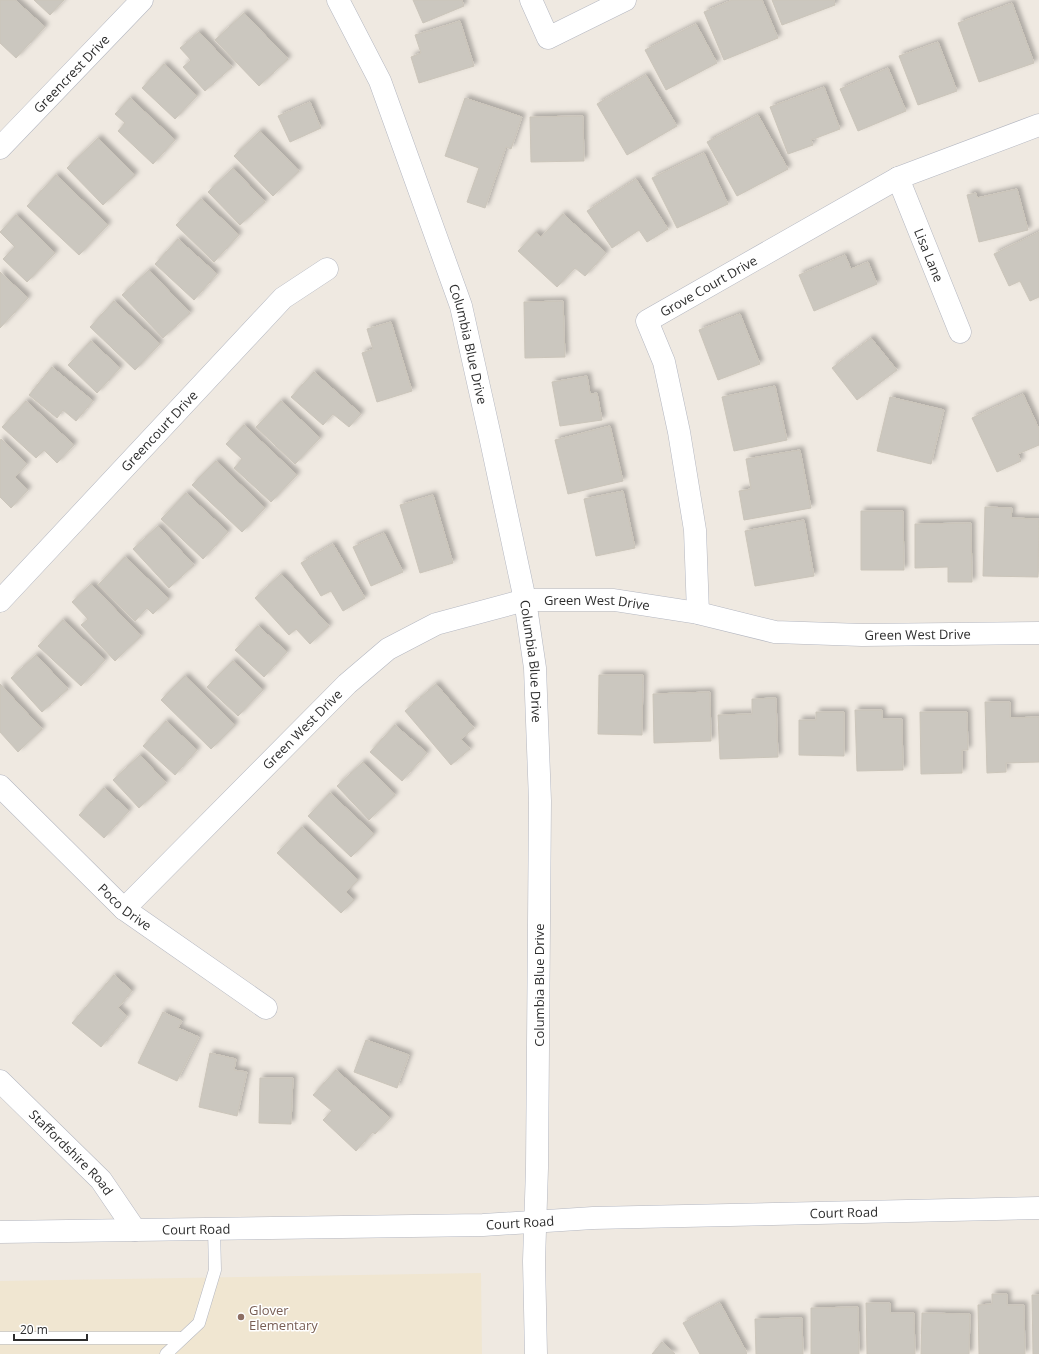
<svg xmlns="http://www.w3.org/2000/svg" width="1039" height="1354" viewBox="0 0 1039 1354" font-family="'Open Sans',sans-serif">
  <defs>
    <filter id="shadow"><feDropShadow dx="3.5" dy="-3.5" stdDeviation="2" flood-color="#0004"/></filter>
  </defs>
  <rect width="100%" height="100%" fill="#efe9e1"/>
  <path fill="#f0e6d1" d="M481,1273L482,1354H0V1281Z"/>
  <g fill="#cbc7bf" stroke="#cbc5ba" filter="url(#shadow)">
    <path d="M0,0H15L45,27L16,58L0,43Z"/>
    <path d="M34,0H64L50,15Z"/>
    <path d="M413,0H462L464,6L423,23Z"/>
    <path d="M732,0H762L778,38L724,60L704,12Z"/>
    <path d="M772,0H834L835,5L782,25Z"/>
    <path d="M1012,3L1034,63L979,82L958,23Z"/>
    <path d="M244,13L288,59L259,86L215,40Z"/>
    <path d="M460,21L474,66L419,83L411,57L421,53L415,35Z"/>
    <path d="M696,24L717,63L666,90L645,50Z"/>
    <path d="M199,32L232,67L205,91L183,67L191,60L180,48Z"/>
    <path d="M938,42L957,91L918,105L899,56Z"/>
    <path d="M164,64L197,96L175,119L142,88Z"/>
    <path d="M888,68L906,111L858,131L840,89Z"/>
    <path d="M646,75L677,126L627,155L597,104Z"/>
    <path d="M824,87L840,129L811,140L813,145L788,154L770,107Z"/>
    <path d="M130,98L175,140L153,164L118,131L125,123L115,114Z"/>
    <path d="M465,98L522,117L511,149L506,147L485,208L467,202L479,168L445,156Z"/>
    <path d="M310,102L321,128L290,142L278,116Z"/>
    <path d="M758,115L788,169L737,196L707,142Z"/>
    <path d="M583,116L584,161L531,162L530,117Z"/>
    <path d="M260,131L299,171L273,196L234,156Z"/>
    <path d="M98,138L135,175L103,205L67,168Z"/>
    <path d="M704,153L728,204L677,228L652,178Z"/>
    <path d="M233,168L265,202L240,225L208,192Z"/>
    <path d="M56,175L108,225L79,255L27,206Z"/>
    <path d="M636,179L668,229L647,242L639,230L612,248L587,211Z"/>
    <path d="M1017,189L1028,230L979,242L967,195L976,193L977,198Z"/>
    <path d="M201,199L239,235L214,262L176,225Z"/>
    <path d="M563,214L606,253L585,276L575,268L557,287L518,251L536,232L541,237Z"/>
    <path d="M16,215L55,253L27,282L3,259L15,247L0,232Z"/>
    <path d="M1039,232V297L1030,301L1020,281L1009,286L994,254Z"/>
    <path d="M178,239L217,274L194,300L155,264Z"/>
    <path d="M845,255L851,269L868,262L877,284L814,311L799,275Z"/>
    <path d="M149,270L190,313L163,338L122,295Z"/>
    <path d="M0,272L28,298L0,328Z"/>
    <path d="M114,301L160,344L135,370L90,327Z"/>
    <path d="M563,301L565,357L525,358L524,302Z"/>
    <path d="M740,314L760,364L718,380L699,330Z"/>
    <path d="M391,322L412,391L377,402L362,353L373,349L367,329Z"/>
    <path d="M871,338L897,370L857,400L832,368Z"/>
    <path d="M91,341L120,368L97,393L68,365Z"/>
    <path d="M52,367L93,401L76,421L63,410L57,418L29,395Z"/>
    <path d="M314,372L361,414L349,427L333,414L323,425L291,397Z"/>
    <path d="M587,376L590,394L597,393L602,420L560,426L552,382Z"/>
    <path d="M775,386L787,440L734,451L722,397Z"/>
    <path d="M1023,394L1039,429V445L1018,454L1021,461L997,472L972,418Z"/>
    <path d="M890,397L944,410L931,464L877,451Z"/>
    <path d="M26,401L74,445L57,463L44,450L36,458L2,427Z"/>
    <path d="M281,401L320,438L295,464L256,427Z"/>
    <path d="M244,425L297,475L271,502L234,468L242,459L226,444Z"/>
    <path d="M610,426L623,481L568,494L555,440Z"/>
    <path d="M1,439L27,464L15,477L28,490L11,508L0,497V441Z"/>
    <path d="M800,450L811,508L744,520L739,491L751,489L746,459Z"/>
    <path d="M216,461L265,508L242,532L192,485Z"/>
    <path d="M623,491L635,548L596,556L584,499Z"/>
    <path d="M186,493L228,532L203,559L161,519Z"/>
    <path d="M433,495L453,563L420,573L400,505Z"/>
    <path d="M985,507L1012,508L1011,518L1039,519L1038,577L983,576Z"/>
    <path d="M861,511H903L904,570H861Z"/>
    <path d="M804,520L814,576L755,586L745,531Z"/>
    <path d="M971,523L972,582H948V567L915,568V524Z"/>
    <path d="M158,526L194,565L169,588L133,549Z"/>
    <path d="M384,533L403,572L371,586L353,547Z"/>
    <path d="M333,544L365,598L343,611L331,591L321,596L301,563Z"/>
    <path d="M125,557L169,599L153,614L147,608L135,621L98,585Z"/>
    <path d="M281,574L329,626L310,644L296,629L289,635L255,598Z"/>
    <path d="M91,584L141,636L115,661L81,625L88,619L72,602Z"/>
    <path d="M63,620L105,660L81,686L38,646Z"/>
    <path d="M258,626L287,652L264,677L235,650Z"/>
    <path d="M36,655L68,689L42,712L11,678Z"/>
    <path d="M233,661L263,690L238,716L207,687Z"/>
    <path d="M599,675H643L642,735L598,734Z"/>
    <path d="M185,676L235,725L211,749L161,700Z"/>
    <path d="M0,684L42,729L18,752L0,732Z"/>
    <path d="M436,684L474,728L461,739L470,749L451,765L405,711Z"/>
    <path d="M710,692L711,741L654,743L653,694Z"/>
    <path d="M776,698L778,757L720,759L718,715L752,714V699Z"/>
    <path d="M985,702H1010V718L1039,717V762L1006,763V772L987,773Z"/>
    <path d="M855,710H882V719H902L903,770L857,771Z"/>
    <path d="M816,712H844V756L799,755V720H816Z"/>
    <path d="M920,712H967L968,750H962V773L921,774Z"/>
    <path d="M166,721L197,750L175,775L143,746Z"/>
    <path d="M395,725L427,753L402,781L370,752Z"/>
    <path d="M140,755L166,783L139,808L113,780Z"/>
    <path d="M363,762L395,795L369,820L337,786Z"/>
    <path d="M104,788L129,811L104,838L79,815Z"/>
    <path d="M330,793L374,834L351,857L308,816Z"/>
    <path d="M302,827L358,880L346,892L354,900L341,913L277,853Z"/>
    <path d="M114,975L132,991L118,1008L127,1016L101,1047L72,1023Z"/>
    <path d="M163,1012L182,1021L178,1028L199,1037L177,1081L138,1063Z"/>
    <path d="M366,1040L409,1055L397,1088L354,1072Z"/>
    <path d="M210,1053L236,1059L234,1070L247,1072L237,1116L199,1107Z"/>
    <path d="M336,1070L390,1118L375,1134L373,1132L356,1151L323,1120L332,1111L313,1095Z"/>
    <path d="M260,1078H293L291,1124L259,1123Z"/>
    <path d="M992,1294H1007V1305H1024L1025,1354H979L978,1305L992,1304Z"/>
    <path d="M1032,1295H1039V1354H1033Z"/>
    <path d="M720,1303L747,1353L746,1354H700L683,1323Z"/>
    <path d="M866,1303H890V1313H914L915,1354H867Z"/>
    <path d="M858,1307L859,1354H811V1308Z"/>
    <path d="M922,1313L970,1314L969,1354H921Z"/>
    <path d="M802,1318L803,1354H756L755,1319Z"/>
    <path d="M662,1342L675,1354H652Z"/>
  </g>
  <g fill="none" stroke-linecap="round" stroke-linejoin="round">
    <defs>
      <g id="service">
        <path d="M0,1338H182"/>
        <path d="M166,1354L199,1323L215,1270L214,1229"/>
      </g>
      <g id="minor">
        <path d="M531,0L548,38L625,0"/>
        <path id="s1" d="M0,148L142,0"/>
        <path id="s2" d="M898,178L960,332"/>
        <path id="s3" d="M0,601L283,298L327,269"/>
        <path id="s4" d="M698,613L695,530L679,432L664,362L647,321L898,178L1039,125"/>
        <path id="s5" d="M0,786L124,909L266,1008"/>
        <path id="s6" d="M124,909L347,684L388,649L436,624L525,600H614L698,613L775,632L862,635L1039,633"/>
        <path d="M0,1232L135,1230"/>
      </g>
      <g id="tertiary">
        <path id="s7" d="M338,0L380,81L461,306L490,436L525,600L535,668L540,801L537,1168L534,1261L536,1354"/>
        <path id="s8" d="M0,1081L101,1180L135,1230L483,1225L593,1218L1039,1208"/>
      </g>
    </defs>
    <use href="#service" stroke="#b4b7c1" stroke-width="13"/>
    <use href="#minor" stroke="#b4b7c1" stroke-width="23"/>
    <use href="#tertiary" stroke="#b4b7c1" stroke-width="23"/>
    <use href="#service" stroke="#fff" stroke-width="12"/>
    <use href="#minor" stroke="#fff" stroke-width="22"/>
    <use href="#tertiary" stroke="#fff" stroke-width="22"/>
  </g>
  <circle fill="#8d6e63" stroke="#fff" stroke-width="1.5" cx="241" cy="1317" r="4"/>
  <g text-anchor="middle" stroke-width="3" stroke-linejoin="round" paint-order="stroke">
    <g font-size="13" fill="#2e2e2e" stroke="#fff">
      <text dy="5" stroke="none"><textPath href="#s1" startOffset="103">Greencrest Drive</textPath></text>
      <text dy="5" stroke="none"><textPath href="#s2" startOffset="83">Lisa Lane</textPath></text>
      <text dy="5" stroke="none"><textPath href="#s4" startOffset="369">Grove Court Drive</textPath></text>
      <text dy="5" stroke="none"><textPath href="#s7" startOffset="369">Columbia Blue Drive</textPath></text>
      <text dy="5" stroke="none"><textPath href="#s3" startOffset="233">Greencourt Drive</textPath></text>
      <text dy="5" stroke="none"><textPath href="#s6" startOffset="589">Green West Drive</textPath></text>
      <text dy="5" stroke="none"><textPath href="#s6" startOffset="913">Green West Drive</textPath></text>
      <text dy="5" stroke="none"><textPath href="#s7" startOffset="693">Columbia Blue Drive</textPath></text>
      <text dy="5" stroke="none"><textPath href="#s6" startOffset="253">Green West Drive</textPath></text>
      <text dy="5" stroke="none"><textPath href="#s5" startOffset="174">Poco Drive</textPath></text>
      <text transform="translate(539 985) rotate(-90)" y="5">Columbia Blue Drive</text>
      <text dy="5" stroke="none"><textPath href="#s8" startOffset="101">Staffordshire Road</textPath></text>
      <text dy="5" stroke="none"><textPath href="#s8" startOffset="911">Court Road</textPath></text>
      <text dy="5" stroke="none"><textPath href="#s8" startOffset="587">Court Road</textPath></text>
      <text dy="5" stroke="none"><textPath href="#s8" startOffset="263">Court Road</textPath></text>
    </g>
    <g font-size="13" fill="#785e54" stroke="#fff" text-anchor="start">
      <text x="249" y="1315">Glover<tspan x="249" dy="15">Elementary</tspan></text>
    </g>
  </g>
  <path d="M14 1334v6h73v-6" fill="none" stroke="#2e2e2e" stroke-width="2"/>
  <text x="20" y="1334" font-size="12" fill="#2e2e2e" stroke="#ffffff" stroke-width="3" paint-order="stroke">20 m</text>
</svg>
